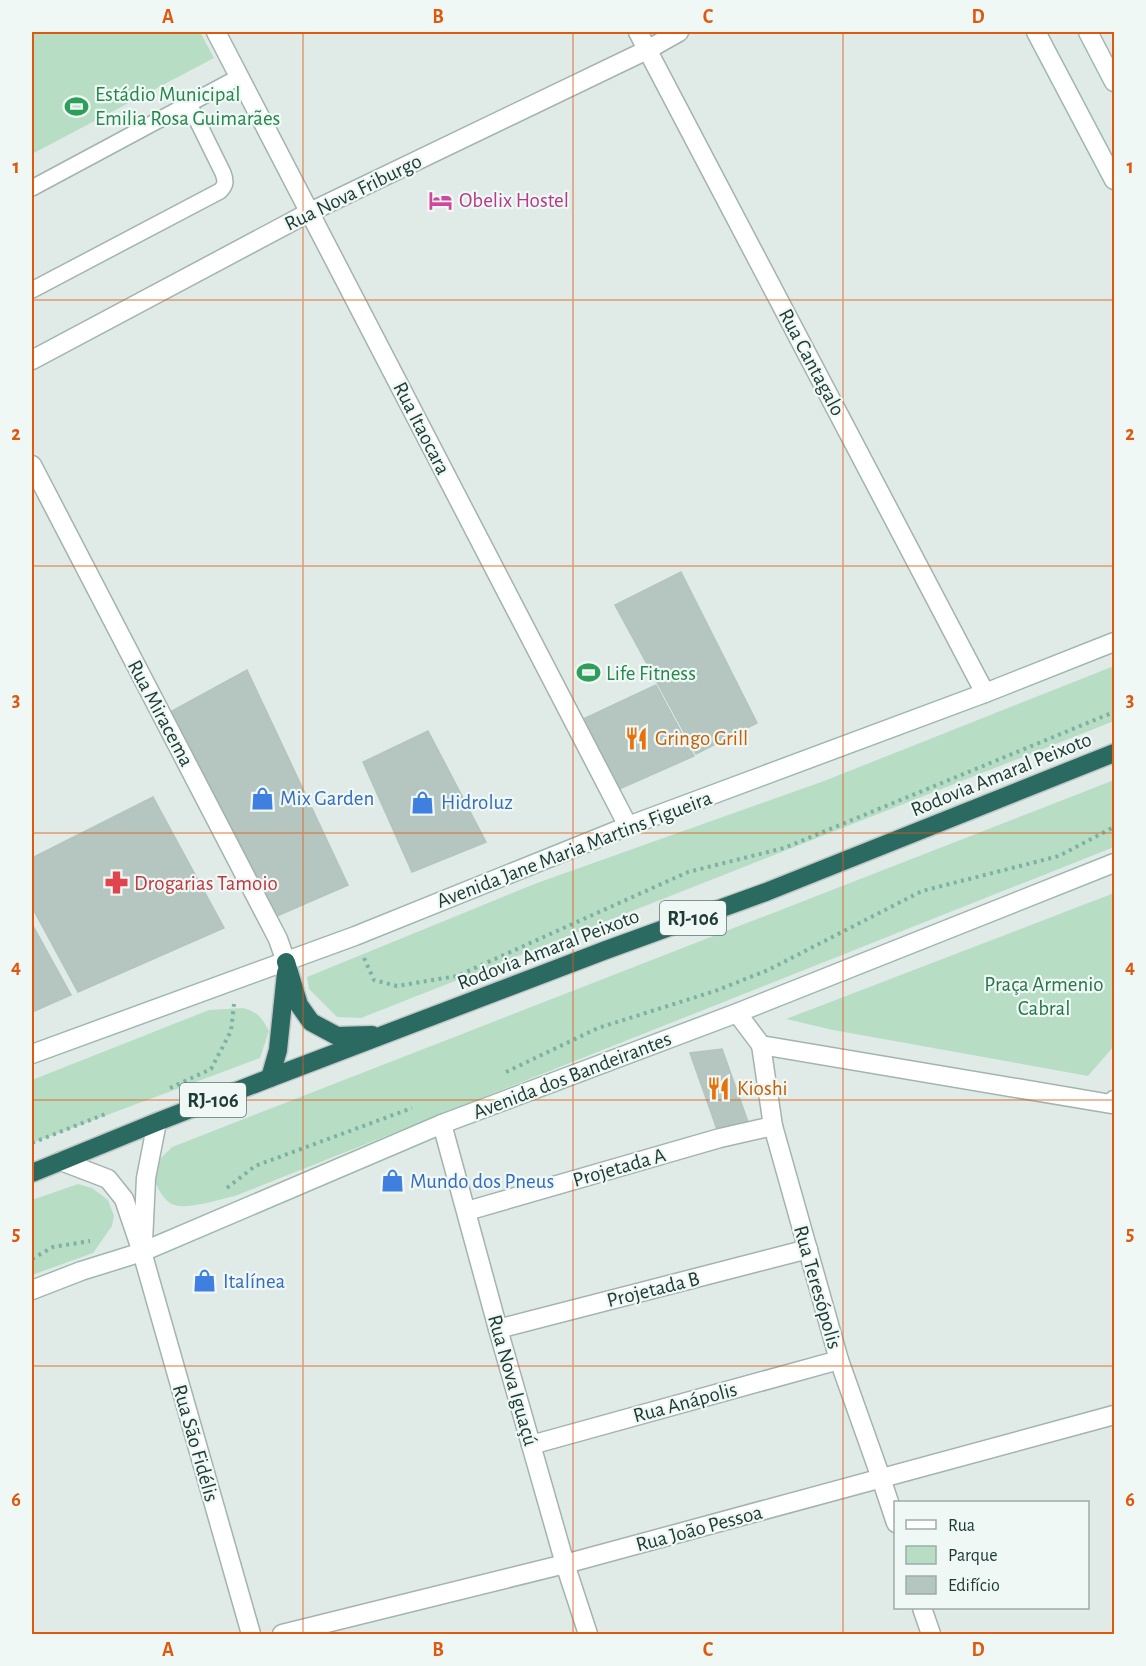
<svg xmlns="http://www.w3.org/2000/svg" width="1146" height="1666" viewBox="0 0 1146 1666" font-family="'Alegreya Sans',sans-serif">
  <rect width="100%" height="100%" fill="#e0ebe7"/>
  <g fill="#b7dec5">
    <path d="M32,32H200L214,58L32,154Z"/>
    <path d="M1114,666V721L361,1018L337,1017L309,989L307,977L537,883L824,781Z"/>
    <path d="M1114,780V847L235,1196C220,1199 183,1212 170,1203C161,1197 156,1184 152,1175L158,1161L172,1147Z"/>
    <path d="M1114,893V1046L1088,1076L833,1030L786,1019Z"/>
    <path d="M243,1008C258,1012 262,1018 269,1031L260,1058L32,1143V1080L209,1010Z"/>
    <path d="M78,1184L92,1188L108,1200L114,1216L112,1226L93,1253L32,1275V1200Z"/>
  </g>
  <g fill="#b5c6c0" stroke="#b2c5bf" stroke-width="1.5">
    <path d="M681,572L757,723L696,754L615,605Z"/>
    <path d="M247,670L348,885L277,916L172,711Z"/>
    <path d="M656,685L694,756L617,790L581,720Z"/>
    <path d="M428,731L486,842L412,872L363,762Z"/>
    <path d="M153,797L224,928L78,992L32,907V858Z"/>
    <path d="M32,924L71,995L32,1012Z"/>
    <path d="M722,1049L748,1122L720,1138L690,1053Z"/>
  </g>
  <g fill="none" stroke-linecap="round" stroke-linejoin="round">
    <defs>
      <g id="lane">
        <path d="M32,188L239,77"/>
        <path d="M32,290L220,191C226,185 226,181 223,173L189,104"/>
      </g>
      <g id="street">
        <path d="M216,32L628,826"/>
        <path d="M638,32L985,693"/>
        <path d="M32,360L310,212L647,50L679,32"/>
        <path d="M32,465L278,939L286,962"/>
        <path d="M737,1013L761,1045L1111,1104L1114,1100"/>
        <path d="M761,1045L773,1126L839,1360L881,1478L896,1523"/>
        <path d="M442,1124L498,1329L565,1564L588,1634"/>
        <path d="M61,1161L108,1179L124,1199L142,1252L251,1634"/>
        <path d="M467,1211L720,1138L773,1126"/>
        <path d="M143,1242L146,1178L157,1122"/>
        <path d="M498,1329L808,1249"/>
        <path d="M531,1445L839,1360"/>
        <path d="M922,1608L931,1634"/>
        <path d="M282,1634L565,1564L1114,1415"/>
      </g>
      <g id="secondary">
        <path d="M1036,32L1114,180"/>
        <path d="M1088,32L1114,82"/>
        <path d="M32,1054L355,936L628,826L985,693L1114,642"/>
        <path d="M32,1290L81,1271L142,1252L442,1124L737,1013L1114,863"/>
      </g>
      <g id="highway">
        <path d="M286,962L299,1005L311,1022L337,1036L372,1035"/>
        <path d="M270,1078L278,1050L286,973"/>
        <path d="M32,1173L157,1122L270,1078L606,950L766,892L1114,753"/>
      </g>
    </defs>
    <use href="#lane" stroke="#a3b3af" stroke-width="18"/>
    <use href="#street" stroke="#a3b3af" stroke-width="21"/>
    <use href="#secondary" stroke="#9eb8b0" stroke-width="21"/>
    <use href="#highway" stroke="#c1c8c7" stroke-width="21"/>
    <g stroke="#7fb0a4" stroke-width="4" stroke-dasharray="3 4.5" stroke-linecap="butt">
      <path d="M364,958L374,980L397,986L457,976L688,872L784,848L1114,712"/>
      <path d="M506,1072L598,1028L715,991L768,970L922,891L1059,856L1114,827"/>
      <path d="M170,1088L211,1069L231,1031L234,1004"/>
      <path d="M32,1143L108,1113"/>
      <path d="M227,1188L255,1166L412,1108"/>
      <path d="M32,1259L53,1247L90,1241"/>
    </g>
    <use href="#lane" stroke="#fff" stroke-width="15"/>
    <use href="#street" stroke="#fff" stroke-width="18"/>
    <use href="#secondary" stroke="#fff" stroke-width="18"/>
    <use href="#highway" stroke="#2a6a61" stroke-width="18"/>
  </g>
  <path fill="none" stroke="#de580e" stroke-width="1.5" stroke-opacity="0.55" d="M303,32V1634M573,32V1634M843,32V1634M32,300H1114M32,566H1114M32,833H1114M32,1100H1114M32,1366H1114"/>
  <defs>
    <symbol id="stadium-bare" viewBox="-9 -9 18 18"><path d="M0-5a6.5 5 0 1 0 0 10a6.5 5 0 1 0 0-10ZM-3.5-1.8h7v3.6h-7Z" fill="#2e9e5b" stroke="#f0f8f5" stroke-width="2.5" paint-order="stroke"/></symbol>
    <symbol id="hotel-bare" viewBox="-9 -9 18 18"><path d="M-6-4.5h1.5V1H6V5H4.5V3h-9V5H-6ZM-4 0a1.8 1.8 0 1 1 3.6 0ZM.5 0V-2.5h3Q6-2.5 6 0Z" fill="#d1479c" stroke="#f0f8f5" stroke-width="2.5" paint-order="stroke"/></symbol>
    <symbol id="restaurant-bare" viewBox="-9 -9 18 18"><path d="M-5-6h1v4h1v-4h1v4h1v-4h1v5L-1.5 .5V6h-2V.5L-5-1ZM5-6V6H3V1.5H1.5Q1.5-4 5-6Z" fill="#e8710a" stroke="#f0f8f5" stroke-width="2.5" paint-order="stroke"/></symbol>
    <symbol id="shop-bare" viewBox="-9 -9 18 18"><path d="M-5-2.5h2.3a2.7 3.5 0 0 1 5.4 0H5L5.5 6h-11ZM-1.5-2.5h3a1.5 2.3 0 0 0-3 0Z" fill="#3f7fe0" stroke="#f0f8f5" stroke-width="2.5" paint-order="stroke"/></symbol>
    <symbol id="pharmacy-bare" viewBox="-9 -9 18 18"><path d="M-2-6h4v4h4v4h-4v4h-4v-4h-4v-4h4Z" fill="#e0444e" stroke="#f0f8f5" stroke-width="2.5" paint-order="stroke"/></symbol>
  </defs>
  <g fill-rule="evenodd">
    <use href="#stadium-bare" x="60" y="90" width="33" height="33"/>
    <use href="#hotel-bare" x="424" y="184" width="33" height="33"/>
    <use href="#stadium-bare" x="572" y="656" width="33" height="33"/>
    <use href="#restaurant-bare" x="620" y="722" width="33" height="33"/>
    <use href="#shop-bare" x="246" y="782" width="33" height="33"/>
    <use href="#shop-bare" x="406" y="786" width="33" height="33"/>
    <use href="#pharmacy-bare" x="100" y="866" width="33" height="33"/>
    <use href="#restaurant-bare" x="702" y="1072" width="33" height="33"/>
    <use href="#shop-bare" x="376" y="1164" width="33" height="33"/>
    <use href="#shop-bare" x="188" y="1264" width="33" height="33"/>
  </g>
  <g text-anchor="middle" stroke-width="4.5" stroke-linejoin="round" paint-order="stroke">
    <g fill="#f0f8f5" stroke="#5e7470" stroke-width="1.5">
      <rect x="660" y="901" width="66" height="34" rx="4.5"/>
      <rect x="180" y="1083" width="66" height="34" rx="4.5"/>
    </g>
    <g font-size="20" font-weight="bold" fill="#203c37">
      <text x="693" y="925">RJ-106</text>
      <text x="213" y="1107">RJ-106</text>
    </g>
    <g font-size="21" fill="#27864d" stroke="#f0f8f5" text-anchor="start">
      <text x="95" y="101">Estádio Municipal<tspan x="95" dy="24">Emilia Rosa Guimarães</tspan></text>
      <text x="606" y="680">Life Fitness</text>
    </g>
    <g font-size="21" fill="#203c37" stroke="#f0f8f5">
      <text transform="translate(353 192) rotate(-26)" y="7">Rua Nova Friburgo</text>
      <text transform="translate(812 362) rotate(62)" y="7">Rua Cantagalo</text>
      <text transform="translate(422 428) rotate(63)" y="7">Rua Itaocara</text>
      <text transform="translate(161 713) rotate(62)" y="7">Rua Miracema</text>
      <text transform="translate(1001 774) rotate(-22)" y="7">Rodovia Amaral Peixoto</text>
      <text transform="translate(574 849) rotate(-21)" y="7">Avenida Jane Maria Martins Figueira</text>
      <text transform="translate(548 949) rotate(-21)" y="7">Rodovia Amaral Peixoto</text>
      <text transform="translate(572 1075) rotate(-21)" y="7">Avenida dos Bandeirantes</text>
      <text transform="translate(619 1167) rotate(-16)" y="7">Projetada A</text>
      <text transform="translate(818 1287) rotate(74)" y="7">Rua Teresópolis</text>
      <text transform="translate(653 1289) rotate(-14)" y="7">Projetada B</text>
      <text transform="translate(513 1380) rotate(74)" y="7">Rua Nova Iguaçú</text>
      <text transform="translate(685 1402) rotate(-15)" y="7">Rua Anápolis</text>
      <text transform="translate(196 1443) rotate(74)" y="7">Rua São Fidélis</text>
      <text transform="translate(699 1528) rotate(-15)" y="7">Rua João Pessoa</text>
    </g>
    <g font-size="21" fill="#b23c85" stroke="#f0f8f5" text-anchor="start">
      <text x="459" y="207">Obelix Hostel</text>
    </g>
    <g font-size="21" fill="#c56008" stroke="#f0f8f5" text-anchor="start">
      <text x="655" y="745">Gringo Grill</text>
      <text x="737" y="1095">Kioshi</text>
    </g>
    <g font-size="21" fill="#366cbe" stroke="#f0f8f5" text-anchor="start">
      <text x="280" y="805">Mix Garden</text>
      <text x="441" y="809">Hidroluz</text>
      <text x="410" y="1188">Mundo dos Pneus</text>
      <text x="223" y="1288">Italínea</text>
    </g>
    <g font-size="21" fill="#be3a42" stroke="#f0f8f5" text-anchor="start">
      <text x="134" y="890">Drogarias Tamoio</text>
    </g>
    <g font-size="21" fill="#28754c" stroke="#f0f8f5">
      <text x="1044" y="991">Praça Armenio<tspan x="1044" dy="24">Cabral</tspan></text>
    </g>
  </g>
  <rect width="1146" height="1666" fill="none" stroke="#f0f8f5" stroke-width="66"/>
  <rect x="894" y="1501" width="195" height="108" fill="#f0f8f5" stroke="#9dada9" stroke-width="1.5"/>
  <rect x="906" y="1520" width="30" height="9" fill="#ffffff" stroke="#9dada9" stroke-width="1.5"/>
  <text x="948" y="1531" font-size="18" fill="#203c37">Rua</text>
  <rect x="906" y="1546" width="30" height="18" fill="#b7dec5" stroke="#9dada9" stroke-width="1.5"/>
  <text x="948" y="1561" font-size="18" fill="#203c37">Parque</text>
  <rect x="906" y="1576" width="30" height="18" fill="#b5c6c0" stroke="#9dada9" stroke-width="1.5"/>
  <text x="948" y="1591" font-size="18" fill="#203c37">Edifício</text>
  <rect x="33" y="33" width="1080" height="1600" fill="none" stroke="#de580e" stroke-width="2"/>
  <g font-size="20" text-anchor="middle" font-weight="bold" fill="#de580e">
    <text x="168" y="23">A</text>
    <text x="438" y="23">B</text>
    <text x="708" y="23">C</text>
    <text x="978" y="23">D</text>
    <text x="16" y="173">1</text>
    <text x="1130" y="173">1</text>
    <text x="16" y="440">2</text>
    <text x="1130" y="440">2</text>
    <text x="16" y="706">3</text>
    <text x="1130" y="706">3</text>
    <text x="16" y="973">4</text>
    <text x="1130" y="973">4</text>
    <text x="16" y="1240">5</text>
    <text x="1130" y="1240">5</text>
    <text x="16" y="1506">6</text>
    <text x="1130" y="1506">6</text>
    <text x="168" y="1656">A</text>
    <text x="438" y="1656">B</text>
    <text x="708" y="1656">C</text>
    <text x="978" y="1656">D</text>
  </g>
</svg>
